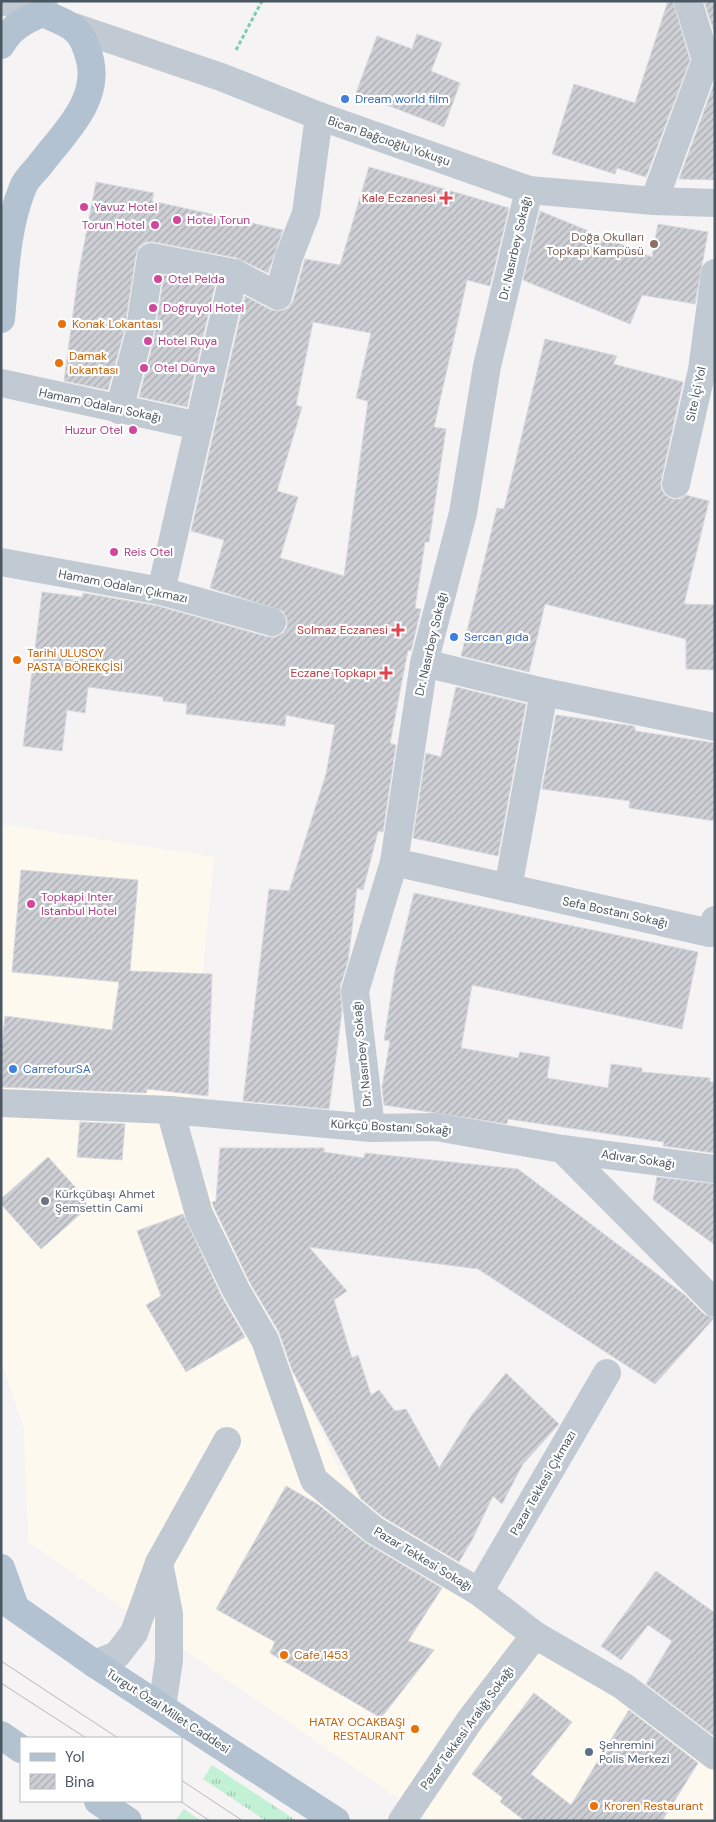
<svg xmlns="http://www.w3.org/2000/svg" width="716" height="1822" viewBox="0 0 716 1822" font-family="'DM Sans',sans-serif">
  <defs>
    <pattern id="grass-tufts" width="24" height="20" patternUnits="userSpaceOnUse" patternTransform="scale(1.25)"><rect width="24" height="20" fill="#c3f1d5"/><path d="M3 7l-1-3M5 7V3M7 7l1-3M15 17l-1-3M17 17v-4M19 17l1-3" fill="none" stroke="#a0c6b0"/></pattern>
    <pattern id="building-hatch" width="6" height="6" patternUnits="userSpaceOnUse" patternTransform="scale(1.25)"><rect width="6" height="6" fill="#cdcfd5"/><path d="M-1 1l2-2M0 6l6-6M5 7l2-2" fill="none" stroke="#a8abb0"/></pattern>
  </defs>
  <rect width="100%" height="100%" fill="#f5f3f3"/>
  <path fill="#fdf9ef" d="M1,824L214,857L187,1140L341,1474L526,1614L715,1751V1821H431L28,1542L24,1429L1,1361Z"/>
  <g fill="url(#grass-tufts)">
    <path d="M212,1765L297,1821H266L203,1779Z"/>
    <path d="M184,1809L201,1821H175Z"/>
  </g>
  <g fill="url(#building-hatch)" stroke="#d7d9de" fill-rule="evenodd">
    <path d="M668,1H673L690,60L646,177L617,168L615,174L552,154L574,84L635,103Z"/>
    <path d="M704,1H715V35Z"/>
    <path d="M417,34L442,43L431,71L460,83L444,127L356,93L377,36L412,49Z"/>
    <path d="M715,81V180L679,179Z"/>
    <path d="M369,167L509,208L490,286L467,280L434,427L446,429L429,542H425L415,608L421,609L411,651L408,650L390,743L396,745L383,832L378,831L363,890L357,888L348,961L340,987L342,1011L329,1109L243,1101L269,889L289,891L326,774L335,725L286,715L285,726L186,714L187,704L163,701V697L88,687L85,713L67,710L62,751L23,746L42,592L82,597L83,593L158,606L268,637H276L283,633L287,627V619L283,611L210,588L224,540L191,531L245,296L271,310L280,311L288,308L293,301L305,259L340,265ZM313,322L371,333L356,398L368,401L344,576L280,558L298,497L277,491L302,407L296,405Z"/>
    <path d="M96,182L154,193L152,201L283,230L268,273L237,258L154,242H146L139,247L136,255L124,332L108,390L64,381L78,276Z"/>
    <path d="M540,211L652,257L658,224L708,232L695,304L642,295L630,324L523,280Z"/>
    <path d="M164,275L215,285L187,407L139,397L154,339Z"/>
    <path d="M545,339L617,356L613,364L683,382L661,481V488L665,495L672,499H680L686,495L709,501L684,604L715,605V670L686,669V639L545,604L529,672L461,656L497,508L504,509Z"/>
    <path d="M456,687L526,704L498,856L413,838L426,753L441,757Z"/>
    <path d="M556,715L633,726L635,727V731L715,743V821L629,808L630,801L542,789Z"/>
    <path d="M21,870L138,880L130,971L212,974L208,1096L147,1089L146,1093L1,1087V1050L5,1016L112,1030L119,982L12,972Z"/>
    <path d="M414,893L698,952L682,1029L472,985L461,1048L518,1058L520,1052L550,1057L547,1078L608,1088L611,1064L642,1068V1072L710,1078V1082H715V1153L663,1146L664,1142L508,1119L507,1124L384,1105L382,1087L390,1041L384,1040L395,971Z"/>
    <path d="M80,1122L125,1124L122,1160L77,1157Z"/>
    <path d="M220,1148H324V1152L364,1158L365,1153L518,1169L686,1296L704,1314L714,1318L655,1384L478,1269L309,1247L347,1291L334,1300L352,1358L358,1355L371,1395L379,1390L395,1411L406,1409L439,1468L472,1415L506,1373L559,1424L523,1464L502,1504L493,1496L472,1540L459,1562L383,1517L361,1499L292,1370L279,1332L250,1283L214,1208L212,1202L216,1201Z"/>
    <path d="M48,1157L86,1199V1209L41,1249L1,1204V1199Z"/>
    <path d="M657,1177L715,1184V1245L653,1200Z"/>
    <path d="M183,1214L222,1297L245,1337L186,1372L146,1305L161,1296L137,1231Z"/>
    <path d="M286,1486L319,1505L366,1543L442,1588L408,1641L434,1650L381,1718L270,1653L275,1642L216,1609Z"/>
    <path d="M656,1571L715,1613L714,1736L646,1684L672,1641L648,1625L621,1660L601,1646Z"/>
    <path d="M534,1693L572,1722L531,1774L571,1805L629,1710L698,1763L662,1821H525L500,1802L503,1798L472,1774Z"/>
  </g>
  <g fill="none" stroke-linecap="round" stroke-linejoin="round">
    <path stroke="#7ad0a6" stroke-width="3" stroke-dasharray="4 2.5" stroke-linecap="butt" d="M236,50L262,1"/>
    <g stroke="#c1cad2" stroke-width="28">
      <path d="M3,1L42,13L44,1"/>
      <path d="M74,27L221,77L319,116L529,190L654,201L715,203"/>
      <path d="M654,201L706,60L688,1"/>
      <path d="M1,383L199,426"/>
      <path d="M119,410L139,335L151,257L234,273L278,296L289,257L306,213L319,116"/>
      <path d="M676,484L702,370L715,273"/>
      <path d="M1,562L161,591L272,622"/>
      <path d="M161,591L234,273"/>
      <path d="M424,663L544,692L715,727"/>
      <path d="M394,862L710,933L715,920"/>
      <path d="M508,888L544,692"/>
      <path d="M1,1103L170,1110L371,1128L436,1127L562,1149L715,1169"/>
      <path d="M170,1110L199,1214L236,1290L265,1340L314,1480L374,1530L479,1592L535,1635L623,1686L715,1756"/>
      <path d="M371,1128L355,991L394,862L424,663L463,513L487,366L529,190"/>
      <path d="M562,1149L715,1303"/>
      <path d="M159,1563L169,1614V1660L162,1707"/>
      <path d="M479,1592L607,1373"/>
      <path d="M95,1664L117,1655L134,1633L159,1563L227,1441"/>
      <path d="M402,1821L470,1720L535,1635"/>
    </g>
    <g stroke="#b3c2d1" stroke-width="28">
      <path d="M1,45C11,27 24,21 42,13C71,25 82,27 90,60C100,102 62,135 39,166C34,172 26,179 23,187C6,228 5,275 1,319"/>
      <path d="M1,1568L15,1607"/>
      <path d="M1,1598L95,1664L336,1821"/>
      <path d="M1,1735L21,1749"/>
      <path d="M98,1801L128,1821"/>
    </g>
    <g stroke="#b5b8bd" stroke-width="1">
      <path d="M1,1661L118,1738"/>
      <path d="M1,1683L86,1738"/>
      <path d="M181,1780L243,1821"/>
      <path d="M180,1801L210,1821"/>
    </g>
  </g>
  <g fill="#3f7fe0" stroke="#fff" stroke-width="2">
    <circle cx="345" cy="99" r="5"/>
    <circle cx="454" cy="637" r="5"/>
    <circle cx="13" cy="1069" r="5"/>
  </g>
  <g fill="#e0444e" stroke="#fff" stroke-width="2">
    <path d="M443.5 190.5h5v5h5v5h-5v5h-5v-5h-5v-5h5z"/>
    <path d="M395.5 622.5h5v5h5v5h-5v5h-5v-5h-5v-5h5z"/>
    <path d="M383.5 665.5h5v5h5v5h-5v5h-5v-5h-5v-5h5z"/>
  </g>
  <g fill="#d1479c" stroke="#fff" stroke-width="2">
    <circle cx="84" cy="207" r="5"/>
    <circle cx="177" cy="220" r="5"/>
    <circle cx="155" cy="225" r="5"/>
    <circle cx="158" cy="279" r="5"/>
    <circle cx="153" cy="308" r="5"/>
    <circle cx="148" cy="341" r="5"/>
    <circle cx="144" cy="368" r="5"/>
    <circle cx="133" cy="430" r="5"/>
    <circle cx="114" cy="552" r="5"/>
    <circle cx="31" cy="904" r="5"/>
  </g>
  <circle fill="#8d6e63" stroke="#fff" stroke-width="2" cx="654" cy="244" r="5"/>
  <g fill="#e8710a" stroke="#fff" stroke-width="2">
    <circle cx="62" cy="324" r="5"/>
    <circle cx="59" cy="363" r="5"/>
    <circle cx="17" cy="660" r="5"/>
    <circle cx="284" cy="1655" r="5"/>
    <circle cx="415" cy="1729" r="5"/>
    <circle cx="594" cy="1806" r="5"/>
  </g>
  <circle fill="#6b7280" stroke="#fff" stroke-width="2" cx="45" cy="1201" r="5"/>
  <circle fill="#5c6f8a" stroke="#fff" stroke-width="2" cx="589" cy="1752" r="5"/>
  <g text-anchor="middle" stroke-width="4.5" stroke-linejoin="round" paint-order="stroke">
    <g font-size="12" fill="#366cbe" stroke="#fff" text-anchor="start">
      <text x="355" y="103">Dream world film</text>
      <text x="464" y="641">Sercan gıda</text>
      <text x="23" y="1073">CarrefourSA</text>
    </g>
    <g font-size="12" fill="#4a5661" stroke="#fff">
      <text transform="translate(389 141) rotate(19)" y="4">Bican Bağcıoğlu Yokuşu</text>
      <text transform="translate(515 248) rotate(-77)" y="4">Dr. Nasırbey Sokağı</text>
      <text transform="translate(696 394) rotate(-78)" y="4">Site İçi Yol</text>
      <text transform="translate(100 405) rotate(12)" y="4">Hamam Odaları Sokağı</text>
      <text transform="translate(123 586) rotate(11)" y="4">Hamam Odaları Çıkmazı</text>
      <text transform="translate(431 644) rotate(-77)" y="4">Dr. Nasırbey Sokağı</text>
      <text transform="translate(615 912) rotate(12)" y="4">Sefa Bostanı Sokağı</text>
      <text transform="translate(362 1054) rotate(-96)" y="4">Dr. Nasırbey Sokağı</text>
      <text transform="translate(391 1127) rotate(3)" y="4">Kürkçü Bostanı Sokağı</text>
      <text transform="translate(638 1159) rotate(8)" y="4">Adıvar Sokağı</text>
      <text transform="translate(543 1483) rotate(-60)" y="4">Pazar Tekkesi Çıkmazı</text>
      <text transform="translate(423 1559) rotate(31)" y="4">Pazar Tekkesi Sokağı</text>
      <text transform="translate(168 1711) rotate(33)" y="4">Turgut Özal Millet Caddesi</text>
      <text transform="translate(467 1728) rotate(-54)" y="4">Pazar Tekkesi Aralığı Sokağı</text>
    </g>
    <g font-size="12" fill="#be3a42" stroke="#fff" text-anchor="end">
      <text x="436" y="202">Kale Eczanesi</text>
      <text x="388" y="634">Solmaz Eczanesi</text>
      <text x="376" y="677">Eczane Topkapı</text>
    </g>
    <g font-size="12" fill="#b23c85" stroke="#fff" text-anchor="start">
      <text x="94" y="211">Yavuz Hotel</text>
      <text x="187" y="224">Hotel Torun</text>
      <text x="145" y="229" text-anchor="end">Torun Hotel</text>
      <text x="168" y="283">Otel Pelda</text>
      <text x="163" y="312">Doğruyol Hotel</text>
      <text x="158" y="345">Hotel Ruya</text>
      <text x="154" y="372">Otel Dünya</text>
      <text x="123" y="434" text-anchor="end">Huzur Otel</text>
      <text x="124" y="556">Reis Otel</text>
      <text x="41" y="901">Topkapi Inter<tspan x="41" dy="14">Istanbul Hotel</tspan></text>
    </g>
    <g font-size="12" fill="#785e54" stroke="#fff" text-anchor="end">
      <text x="644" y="241">Doğa Okulları<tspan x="644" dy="14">Topkapı Kampüsü</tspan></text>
    </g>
    <g font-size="12" fill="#c56008" stroke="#fff" text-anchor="start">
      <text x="72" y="328">Konak Lokantası</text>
      <text x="69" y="360">Damak<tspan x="69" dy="14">lokantası</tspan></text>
      <text x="27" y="657">Tarihi ULUSOY<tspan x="27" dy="14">PASTA BÖREKÇİSİ</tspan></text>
      <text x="294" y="1659">Cafe 1453</text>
      <text x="405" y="1726" text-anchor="end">HATAY OCAKBAŞI<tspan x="405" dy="14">RESTAURANT</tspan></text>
      <text x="604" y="1810">Kroren Restaurant</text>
    </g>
    <g font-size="12" fill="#5b616d" stroke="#fff" text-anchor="start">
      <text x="55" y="1198">Kürkçübaşı Ahmet<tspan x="55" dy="14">Şemsettin Cami</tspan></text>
    </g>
    <g font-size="12" fill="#4e5e75" stroke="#fff" text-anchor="start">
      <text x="599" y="1749">Şehremini<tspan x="599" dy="14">Polis Merkezi</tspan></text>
    </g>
  </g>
  <rect width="716" height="1822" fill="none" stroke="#4a5661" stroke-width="5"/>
  <rect x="20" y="1737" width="162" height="65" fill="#ffffff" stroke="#b7bbc0"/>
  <rect x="30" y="1753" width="25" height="8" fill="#b3c2d1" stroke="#b7bbc0"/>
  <text x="65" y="1762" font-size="15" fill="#4a5661">Yol</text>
  <rect x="30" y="1774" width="25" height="15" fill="url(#building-hatch)" stroke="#b7bbc0"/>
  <text x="65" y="1787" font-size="15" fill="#4a5661">Bina</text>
</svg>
